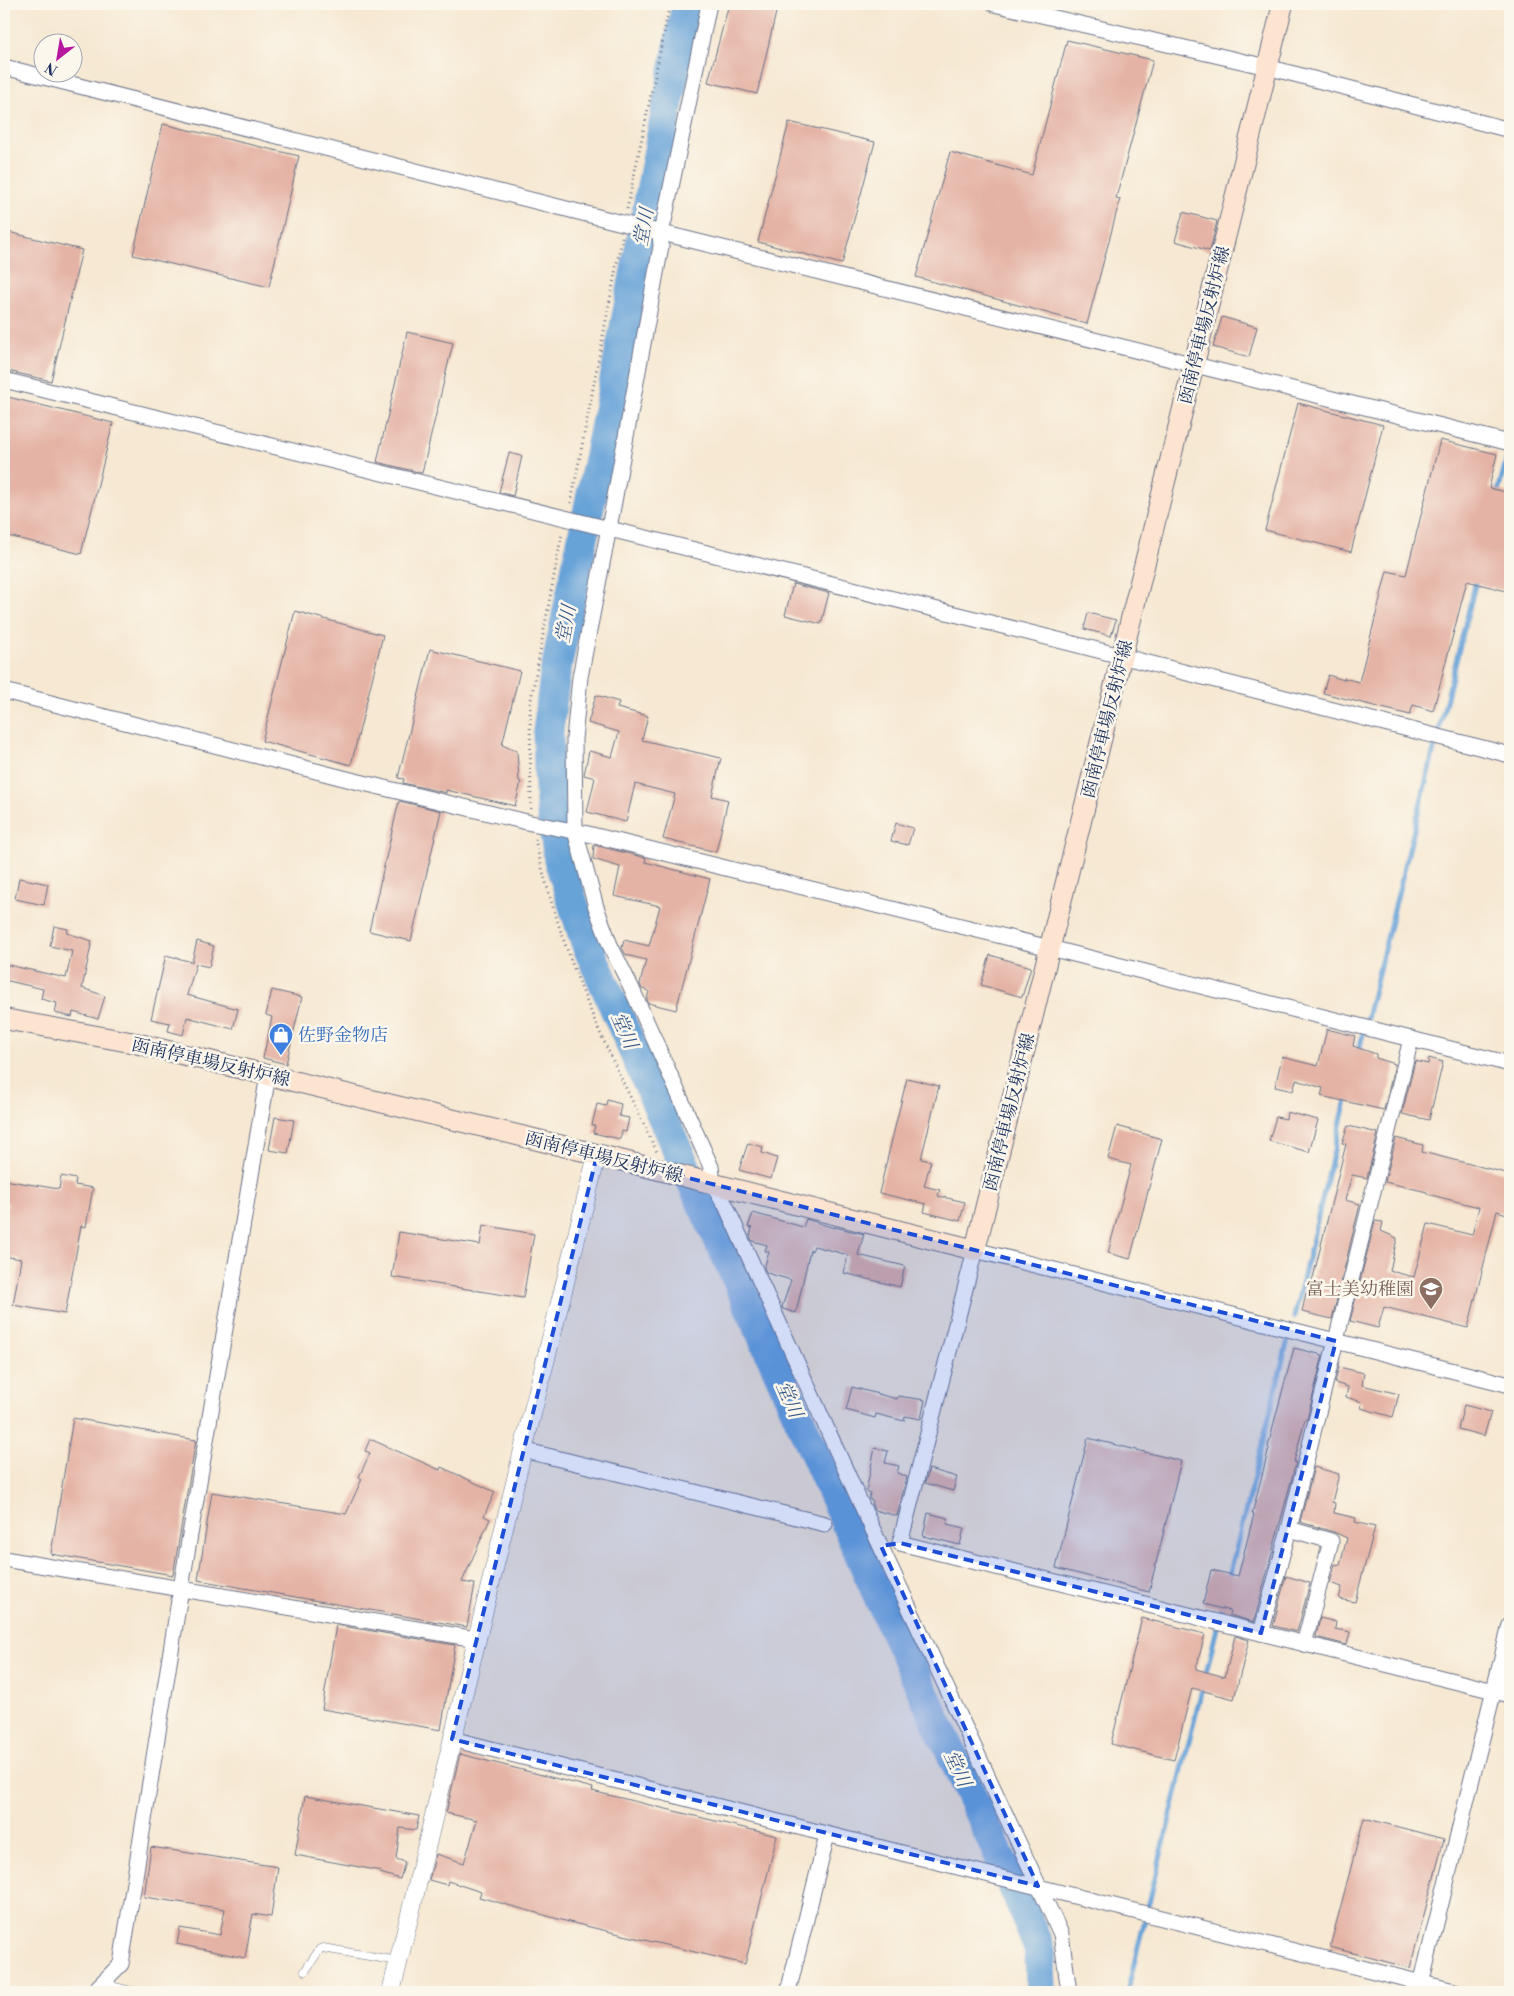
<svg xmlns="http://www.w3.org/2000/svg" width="1514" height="1996" viewBox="0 0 1514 1996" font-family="'Libre Bodoni','Noto Serif JP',serif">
  <rect width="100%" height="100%" fill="#fbf7ec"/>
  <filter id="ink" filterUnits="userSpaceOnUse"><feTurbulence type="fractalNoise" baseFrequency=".02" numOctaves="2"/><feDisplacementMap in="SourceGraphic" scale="10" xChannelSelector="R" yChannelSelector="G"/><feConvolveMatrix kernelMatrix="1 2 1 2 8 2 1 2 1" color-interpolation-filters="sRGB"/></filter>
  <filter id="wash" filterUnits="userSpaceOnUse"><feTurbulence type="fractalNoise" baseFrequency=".0096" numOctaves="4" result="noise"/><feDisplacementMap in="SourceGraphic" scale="20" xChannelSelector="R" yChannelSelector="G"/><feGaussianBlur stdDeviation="1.12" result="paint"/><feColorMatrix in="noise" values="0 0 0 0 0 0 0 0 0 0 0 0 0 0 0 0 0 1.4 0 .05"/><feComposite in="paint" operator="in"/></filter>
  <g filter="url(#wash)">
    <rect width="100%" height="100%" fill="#f6e8d2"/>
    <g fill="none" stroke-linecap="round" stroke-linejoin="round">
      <g stroke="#67a3d8" stroke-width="5">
        <path d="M1497,496L1510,446"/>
        <path d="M1358,1054L1477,577"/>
        <path d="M1294,1317L1347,1096"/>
        <path d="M1228,1581L1289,1336"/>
        <path d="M1127,1992L1223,1604"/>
      </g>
      <path stroke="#67a3d8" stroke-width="31" d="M687,4L611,400L555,674L548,732L549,768L551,807L559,860L585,940L675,1145L740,1285L882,1604L1017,1894L1040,1951L1041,1992"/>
    </g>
    <g id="blocks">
      <g fill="#e4b3a5">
        <path d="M729,4H778L757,94L708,82Z"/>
        <path d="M1067,40L1153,60L1116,198L1120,199L1087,324L916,277L950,152L1032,175Z"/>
        <path d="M789,122L875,142L842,264L758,242Z"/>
        <path d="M163,124L299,156L269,287L133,255Z"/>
        <path d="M1183,212L1217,221L1210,251L1175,241Z"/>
        <path d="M4,231L82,250L51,381L4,370Z"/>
        <path d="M1222,317L1257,327L1249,357L1213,347Z"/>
        <path d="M407,332L453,343L422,473L377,462Z"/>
        <path d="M4,396L113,423L81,554L4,535Z"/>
        <path d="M1298,403L1383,425L1351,552L1265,530Z"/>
        <path d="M1440,440L1497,454L1489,488L1510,493V592L1467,581L1433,711L1413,705L1410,715L1323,693L1328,675L1344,680V678L1359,682L1387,571L1406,575Z"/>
        <path d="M509,453L522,456L513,496L499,492Z"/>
        <path d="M793,584L829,593L821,624L785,615Z"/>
        <path d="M295,611L383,635L351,765L262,741Z"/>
        <path d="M1088,613L1116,620L1111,636L1084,629Z"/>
        <path d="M430,649L520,671L502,745L517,751L519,781L521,782L515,806L446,790V793L403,783L404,779L398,778Z"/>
        <path d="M596,695L619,702L617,708L648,716L642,740L721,758L712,796L728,800L716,852L663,839L675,794L635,784L626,822L587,812L595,778L584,775L589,751L612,757L619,732L588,723Z"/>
        <path d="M399,801L441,811L411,941L369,931Z"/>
        <path d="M896,823L913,828L908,845L891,841Z"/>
        <path d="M594,845L646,858L645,862L710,879L676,1010L648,1003L647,999L649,991L642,989L640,984L646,960L626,955L622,948L624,940L649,946L660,906L614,896L620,867L593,859Z"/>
        <path d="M19,878L48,884L44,905L15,899Z"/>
        <path d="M54,926L68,929L67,933L92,941L82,988L105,996L98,1019L73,1012L72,1017L55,1013L57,1003L41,999L43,989L4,980V964L66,978L72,951L50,946Z"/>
        <path d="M197,941L214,946L209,967L196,964L187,995L238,1009L233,1029L187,1017L183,1035L168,1031L170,1023L151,1019L166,955L192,962Z"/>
        <path d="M990,955L1031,967L1022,997L981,985Z"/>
        <path d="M272,990L302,997L286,1064L263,1058L272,1017L266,1015Z"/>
        <path d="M1327,1029L1355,1036L1353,1046L1376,1054V1058L1395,1064L1384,1110L1321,1096L1323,1088L1296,1080L1293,1091L1275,1087L1282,1057L1318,1066Z"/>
        <path d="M1429,1058L1443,1062L1429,1120L1402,1114L1415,1061L1428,1064Z"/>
        <path d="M907,1078L939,1086L921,1159L931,1161L924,1186L940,1190L938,1196L965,1202L960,1221L924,1212L926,1204L879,1193Z"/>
        <path d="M607,1100L621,1104L619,1116L629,1118L626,1132L622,1131L620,1139L593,1133L595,1126L592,1125L597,1104L606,1106Z"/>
        <path d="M1287,1112L1318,1120L1309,1152L1269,1141L1276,1117L1286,1119Z"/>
        <path d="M275,1117L294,1120L288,1153L269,1150Z"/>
        <path d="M1117,1126L1162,1139L1130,1259L1108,1253L1131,1165L1108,1159Z"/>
        <path d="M1348,1126L1378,1133L1367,1178L1352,1175L1345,1200L1360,1204L1332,1319L1302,1312L1306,1293L1309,1294L1346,1144L1342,1143Z"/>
        <path d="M1396,1138L1423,1145L1422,1152L1510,1174V1215L1497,1211L1468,1328L1384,1307L1378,1328L1350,1321L1375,1221L1383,1222L1381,1231L1397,1238L1390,1271L1414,1277L1428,1224L1472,1235L1479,1207L1427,1194V1192L1385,1182Z"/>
        <path d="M748,1143L763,1147L762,1153L777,1158L771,1179L739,1170Z"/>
        <path d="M61,1176L76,1179L75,1185L93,1188L86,1227L81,1226L65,1314L13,1305L21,1259L4,1256V1230L8,1203H4V1180L59,1189Z"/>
        <path d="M753,1213L803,1227L806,1219L834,1228V1227L864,1234L858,1255L905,1266L900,1287L844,1273L848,1255L814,1246L812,1251L810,1250L796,1313L783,1309L782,1307L791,1280L767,1273L764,1268L769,1252L765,1251L767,1245L752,1241L750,1236L752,1228L748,1227Z"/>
        <path d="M483,1225L534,1234L523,1298L392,1277L399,1232L480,1245Z"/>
        <path d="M1294,1348L1323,1355L1307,1420L1305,1419L1294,1462H1296L1254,1622L1229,1615L1230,1611L1203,1604L1211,1570L1238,1576L1254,1514H1252L1269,1448L1268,1447L1273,1426Z"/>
        <path d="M1339,1367L1364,1373L1362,1385L1399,1394L1393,1417L1361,1408L1362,1402L1346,1397L1348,1387L1335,1383Z"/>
        <path d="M852,1387L897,1399L898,1396L925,1400L921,1419L905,1416L904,1421L876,1414L875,1418L846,1410Z"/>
        <path d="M1464,1405L1491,1412L1484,1436L1458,1429Z"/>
        <path d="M73,1418L196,1440L173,1575L51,1554Z"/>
        <path d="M1088,1438L1181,1461L1149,1592L1056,1568Z"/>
        <path d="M370,1439L440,1470L441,1467L495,1492L484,1516L490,1519L462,1582L475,1584L467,1627L198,1580L212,1492L346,1514L362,1479L359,1477L370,1453L365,1451Z"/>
        <path d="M875,1448L888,1451L885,1463L899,1466L897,1473L907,1477L897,1516L874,1510L872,1505L873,1501L869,1499L870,1493L866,1491Z"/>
        <path d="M1314,1467L1339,1474L1332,1502L1335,1503L1334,1513L1356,1518L1355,1522L1375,1527L1355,1602L1339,1599L1342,1587L1330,1583L1335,1564L1340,1565L1347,1538L1334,1532L1300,1522Z"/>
        <path d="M929,1469L957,1477L953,1491L925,1483Z"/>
        <path d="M928,1513L948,1518L947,1524L964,1528L960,1545L923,1536Z"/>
        <path d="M1286,1576L1310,1583L1297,1632L1273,1626Z"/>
        <path d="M1142,1618L1205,1634L1196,1669L1225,1677L1235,1636L1249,1640L1234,1699L1192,1688L1174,1760L1111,1744Z"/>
        <path d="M1320,1618L1336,1622L1335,1629L1350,1632L1347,1645L1316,1637Z"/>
        <path d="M336,1625L455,1645L441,1730L322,1709Z"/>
        <path d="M460,1754L593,1788L592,1791L777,1836L745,1964L569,1922L479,1897L481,1892L448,1881L447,1885L429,1880L436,1854L464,1863L477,1820L446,1813Z"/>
        <path d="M305,1796L419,1816L416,1830L400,1828L396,1859L405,1862L400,1879L380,1873L381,1871L295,1855Z"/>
        <path d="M1364,1818L1444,1839L1410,1968L1330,1947Z"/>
        <path d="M151,1847L278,1867L271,1917L253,1914L245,1958L177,1944L180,1928L220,1935L225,1909L144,1897Z"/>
      </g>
    </g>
  </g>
  <g filter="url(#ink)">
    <use href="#blocks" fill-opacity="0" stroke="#687087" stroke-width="1"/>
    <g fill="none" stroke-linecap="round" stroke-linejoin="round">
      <defs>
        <g id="service">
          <path d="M305,1971L320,1949L323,1948L398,1961"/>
          <path d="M109,1976L112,1986L135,1992"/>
        </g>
        <g id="minor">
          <path d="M709,4L664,221L660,232L661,246L613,507L580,677L574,739L575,831L596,907L610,945L631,987L711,1167L713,1184L726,1206L861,1504L1061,1934L1069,1992"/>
          <path d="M994,4L1267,67L1510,130"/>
          <path d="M4,67L634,226L1510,443"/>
          <path d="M4,380L991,623L1510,755"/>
          <path d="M4,691L351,780L531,823L584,833L1050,948L1510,1064"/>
          <path d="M1510,1385L975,1250L900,1543L1510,1695"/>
          <path d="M523,1450L825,1524"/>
          <path d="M1289,1529L1331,1541L1304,1644"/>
          <path d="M4,1559L476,1639"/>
          <path d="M1261,1633L1289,1529L1411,1039"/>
          <path d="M452,1739C787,1825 1122,1908 1458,1992"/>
          <path d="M93,1992L121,1964L181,1588L268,1075"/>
          <path d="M788,1992L827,1835"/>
          <path d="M1419,1992L1510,1625"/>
        </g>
        <path id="tertiary" d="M391,1992L523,1450L597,1155"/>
        <path id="secondary" d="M4,1019L135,1043L596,1154L975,1250L1283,4"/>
      </defs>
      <use href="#service" stroke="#687087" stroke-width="9"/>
      <use href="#minor" stroke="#687087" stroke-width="17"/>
      <use href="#tertiary" stroke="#687087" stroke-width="19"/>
      <use href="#secondary" stroke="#687087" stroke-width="22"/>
      <g stroke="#687087" stroke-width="3" stroke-dasharray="1 4" stroke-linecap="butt">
        <path d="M627,209L670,4"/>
        <path d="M571,503L622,237"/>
        <path d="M531,809L530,705L562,533"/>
        <path d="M535,839C549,901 570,963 595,1021C614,1065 636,1108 657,1152"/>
      </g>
      <use href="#service" stroke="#fff" stroke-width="8"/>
      <use href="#minor" stroke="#fff" stroke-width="15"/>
      <use href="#tertiary" stroke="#fff" stroke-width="18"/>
      <use href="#secondary" stroke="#fde4d0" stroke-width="20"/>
    </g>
  </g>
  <path fill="#1d4ed8" fill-opacity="0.2" stroke="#1d4ed8" stroke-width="4" stroke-dasharray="10 6" stroke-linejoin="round" d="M597,1155L1336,1341L1261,1633L900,1543L881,1546L1038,1886L452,1739Z"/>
  <defs>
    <symbol id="shop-pin" viewBox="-11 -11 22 30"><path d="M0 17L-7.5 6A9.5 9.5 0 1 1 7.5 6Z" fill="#3f7fe0" stroke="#fbf7ec"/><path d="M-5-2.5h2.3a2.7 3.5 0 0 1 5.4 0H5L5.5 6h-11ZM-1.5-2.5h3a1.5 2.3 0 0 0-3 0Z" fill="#fff"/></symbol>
    <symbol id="school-pin" viewBox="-11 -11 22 30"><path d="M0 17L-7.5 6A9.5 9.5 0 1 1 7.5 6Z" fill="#8d6e63" stroke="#fbf7ec"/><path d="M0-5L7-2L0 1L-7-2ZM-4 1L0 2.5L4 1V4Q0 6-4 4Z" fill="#fff"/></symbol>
  </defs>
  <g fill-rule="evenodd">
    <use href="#shop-pin" x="267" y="1021" width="28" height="38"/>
    <use href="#school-pin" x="1417" y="1275" width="28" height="38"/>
  </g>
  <g text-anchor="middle" stroke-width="5" stroke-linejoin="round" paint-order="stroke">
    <g font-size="18" fill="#1b2f5e" stroke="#fbf7ec">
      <text transform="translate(1204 325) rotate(-76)" y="6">函南停車場反射炉線</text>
      <text transform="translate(1107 719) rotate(-76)" y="6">函南停車場反射炉線</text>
      <text transform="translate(211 1062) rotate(13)" y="6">函南停車場反射炉線</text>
      <text transform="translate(1009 1112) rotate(-76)" y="6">函南停車場反射炉線</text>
      <text transform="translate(604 1157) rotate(14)" y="6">函南停車場反射炉線</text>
    </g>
    <g font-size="18" fill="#366cbe" stroke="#fbf7ec" text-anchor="start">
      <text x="298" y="1041">佐野金物店</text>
    </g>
    <g font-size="18" fill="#785e54" stroke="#fbf7ec" text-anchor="end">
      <text x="1414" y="1295">富士美幼稚園</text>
    </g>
    <g font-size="19" font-style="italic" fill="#365889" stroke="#fbf7ec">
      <text transform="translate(643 227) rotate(-79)" y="7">堂川</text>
      <text transform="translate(565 624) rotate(-79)" y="7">堂川</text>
      <text transform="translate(625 1030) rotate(66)" y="7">堂川</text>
      <text transform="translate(790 1399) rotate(66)" y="7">堂川</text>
      <text transform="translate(958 1768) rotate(65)" y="7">堂川</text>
    </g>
  </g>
  <rect width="1514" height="1996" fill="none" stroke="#fbf7ec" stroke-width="20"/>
  <g transform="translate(58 58) rotate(211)"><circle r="24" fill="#fbf7ec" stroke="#a1a7b3"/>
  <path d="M0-4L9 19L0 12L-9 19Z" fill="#b5179e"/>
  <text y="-8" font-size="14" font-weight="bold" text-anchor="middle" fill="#1b2f5e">N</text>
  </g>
</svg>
